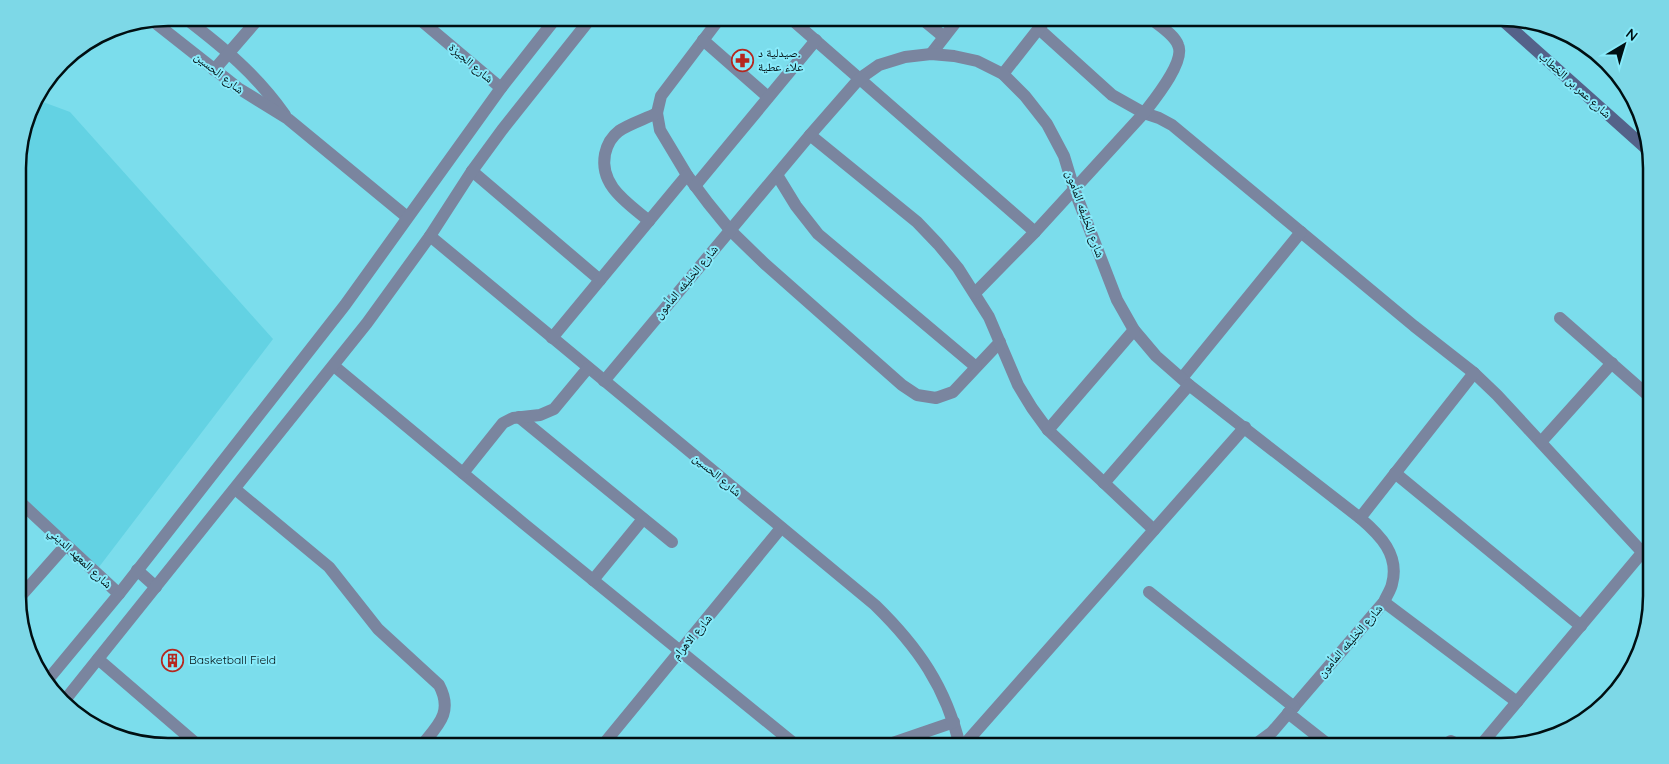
<svg xmlns="http://www.w3.org/2000/svg" width="1669" height="764" viewBox="0 0 1669 764" font-family="Quicksand,'Noto Naskh Arabic',sans-serif">
  <rect width="100%" height="100%" fill="#7bddec"/>
  <path fill="#63d2e3" d="M35,99L70,112L273,339L99,567L19,495L18,158Z"/>
  <g fill="none" stroke-linecap="round" stroke-linejoin="round">
    <g stroke="#7a859f" stroke-width="12">
      <path d="M185,18C224,48 256,74 285,115"/>
      <path d="M418,18L501,88"/>
      <path d="M720,18L661,96L657,113L660,130L687,175L708,203L730,230L765,264L868,355L902,385L917,395L936,398L953,392L1000,342"/>
      <path d="M790,18L1035,232"/>
      <path d="M921,18L944,37"/>
      <path d="M153,21L238,88L288,119L407,217"/>
      <path d="M1039,29L1112,95L1144,113L1159,118L1172,125L1414,326L1474,373L1497,395L1643,553"/>
      <path d="M703,40L768,97"/>
      <path d="M931,54L959,18"/>
      <path d="M214,70L259,18"/>
      <path d="M1003,74L1047,18"/>
      <path d="M810,135L917,222L938,244L958,268L989,317L1018,385L1032,408L1048,430L1154,530"/>
      <path d="M472,171L600,280"/>
      <path d="M777,175L796,206L818,234L976,367"/>
      <path d="M695,186L816,40"/>
      <path d="M649,221C628,203 599,186 605,154C607,145 611,137 619,131C629,124 645,119 657,113"/>
      <path d="M430,236L875,605C918,647 946,687 960,746"/>
      <path d="M975,293L1035,232L1144,113C1154,100 1186,61 1178,45C1174,34 1158,25 1150,18"/>
      <path d="M1560,318L1651,398"/>
      <path d="M552,338L687,175"/>
      <path d="M334,366L523,523L797,746"/>
      <path d="M1182,378L1301,232"/>
      <path d="M604,381L810,135L859,79L879,65L905,57L931,54L954,56L977,61L1003,74L1025,96L1047,124L1064,156L1074,189L1117,300L1134,330L1156,356L1189,385L1360,518C1380,535 1400,555 1392,584C1391,590 1386,596 1384,602L1272,732L1253,746"/>
      <path d="M519,417L672,542"/>
      <path d="M1048,430L1134,330"/>
      <path d="M1541,442L1612,363"/>
      <path d="M463,473L503,423L513,418L540,415L554,409L588,368"/>
      <path d="M1395,473L1581,626"/>
      <path d="M1104,483L1189,385"/>
      <path d="M235,489L329,567L378,629L439,685C454,713 437,726 421,746"/>
      <path d="M19,501L119,594"/>
      <path d="M1360,518L1474,373"/>
      <path d="M137,570L156,587"/>
      <path d="M593,580L643,519"/>
      <path d="M1149,592L1294,707"/>
      <path d="M19,598L66,545"/>
      <path d="M1384,602L1517,702"/>
      <path d="M98,659L199,746"/>
      <path d="M46,682L119,594L345,305L501,88L556,18"/>
      <path d="M65,700L367,323L430,236L472,171L502,130L591,18"/>
      <path d="M1288,713L1330,746"/>
      <path d="M602,746L781,528"/>
      <path d="M884,746L954,722"/>
      <path d="M963,746L1245,427"/>
      <path d="M1442,746L1451,741L1461,746"/>
      <path d="M1480,746L1651,542"/>
    </g>
    <path stroke="#546289" stroke-width="12" d="M1500,18L1650,152"/>
  </g>
  <defs>
    <symbol id="pharmacy-ring" viewBox="-11 -11 22 22"><circle r="9.5" fill="#88eafa" stroke="#b5271f" stroke-width="1.5"/><path d="M-2-6h4v4h4v4h-4v4h-4v-4h-4v-4h4Z" fill="#b5271f"/></symbol>
    <symbol id="building-ring" viewBox="-11 -11 22 22"><circle r="9.5" fill="#88eafa" stroke="#b5271f" stroke-width="1.5"/><path d="M-4-6H4V6H1V3H-1V6H-4ZM-2.5-4.3h1.7v1.8h-1.7ZM.8-4.3h1.7v1.8H.8ZM-2.5-1h1.7V.8h-1.7ZM.8-1h1.7V.8H.8Z" fill="#b5271f"/></symbol>
  </defs>
  <g fill-rule="evenodd">
    <use href="#pharmacy-ring" x="730" y="48" width="25" height="25"/>
    <use href="#building-ring" x="160" y="648" width="25" height="25"/>
  </g>
  <g text-anchor="middle" stroke-width="4" stroke-linejoin="round" paint-order="stroke">
    <g font-size="12" fill="#000f12" stroke="#88eafa" text-anchor="start">
      <text x="758" y="57">صيدلية د.<tspan x="758" dy="14">علاء عطية</tspan></text>
      <text x="189" y="664">Basketball Field</text>
    </g>
    <g font-size="12" fill="#000f12" stroke="#88eafa">
      <text transform="translate(471 63) rotate(40)" y="4">شارع الجيزة</text>
      <text transform="translate(219 73) rotate(38)" y="4">شارع الحسين</text>
      <text transform="translate(1575 85) rotate(42)" y="4">شارع عمر بن الخطاب</text>
      <text transform="translate(1085 214) rotate(70)" y="4">شارع الخليفه المأمون</text>
      <text transform="translate(686 282) rotate(-50)" y="4">شارع الخليفه المأمون</text>
      <text transform="translate(717 475) rotate(40)" y="4">شارع الحسين</text>
      <text transform="translate(80 558) rotate(43)" y="4">شارع المعهد الديني</text>
      <text transform="translate(692 637) rotate(-50)" y="4">شارع الاهرام</text>
      <text transform="translate(1350 641) rotate(-49)" y="4">شارع الخليفه المأمون</text>
    </g>
  </g>
  <path d="M0 0H1669V764H0ZM168 26H1501A142 142 0 0 1 1643 168V596A142 142 0 0 1 1501 738H168A142 142 0 0 1 26 596V168A142 142 0 0 1 168 26Z" fill="#7dd8e7" fill-rule="evenodd"/>
  <path fill="none" stroke="#000f12" stroke-width="2.5" d="M168 26H1501A142 142 0 0 1 1643 168V596A142 142 0 0 1 1501 738H168A142 142 0 0 1 26 596V168A142 142 0 0 1 168 26Z"/>
  <g transform="translate(1624 45) rotate(38)" stroke="#88eafa" stroke-width="4" paint-order="stroke">
  <path d="M0-4L9 19L0 12L-9 19Z" fill="#000f12"/>
  <text y="-8" font-size="14" font-weight="bold" text-anchor="middle" fill="#000f12">N</text>
  </g>
</svg>
